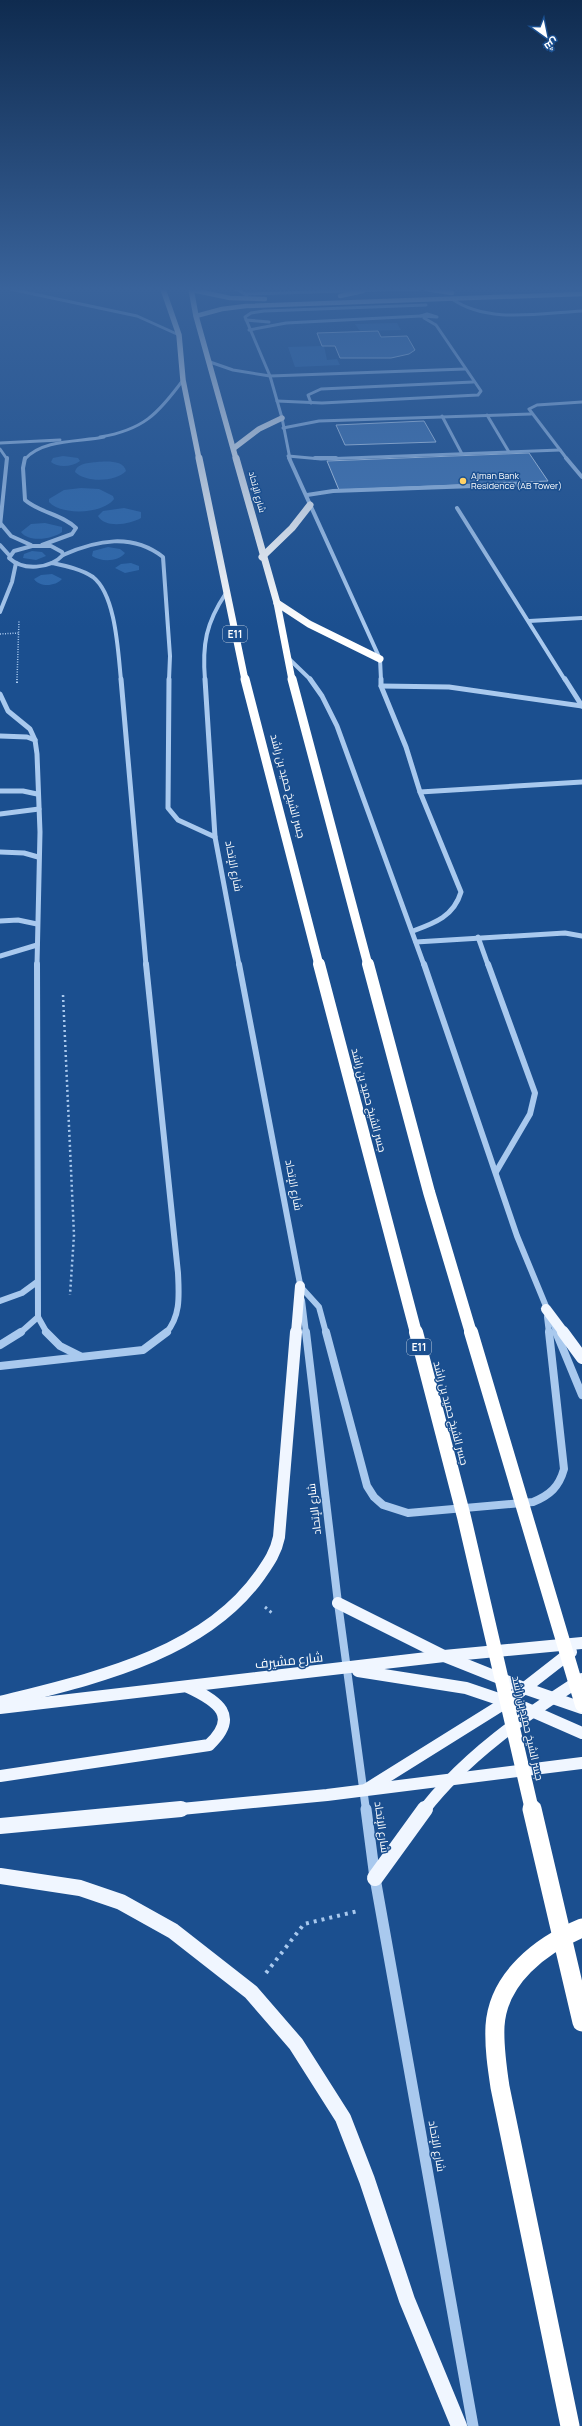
<svg xmlns="http://www.w3.org/2000/svg" width="582" height="2426" viewBox="0 0 582 2426" font-family="Manrope,Cairo,sans-serif">
  <rect width="100%" height="100%" fill="#1b4f8f"/>
  <g fill="#2e69ad">
    <path d="M397,323L401,330L360,331L355,324Z"/>
    <path d="M324,346L327,360L337,359L340,365L295,367L288,347Z"/>
    <path d="M63,456L78,458L80,461C72,467 58,468 51,462L53,458Z"/>
    <path d="M97,462C106,461 124,460 126,471C116,482 86,483 75,472C77,463 89,463 97,462Z"/>
    <path d="M81,488L99,489L113,496L114,499C103,514 62,516 49,502V499L64,490Z"/>
    <path d="M124,508L141,512V518C131,524 105,529 98,516L103,511Z"/>
    <path d="M45,523L62,527V532C53,539 29,543 21,532L31,524Z"/>
    <path d="M108,547L120,549L125,553C118,562 101,562 92,556L93,551Z"/>
    <path d="M32,551L42,552L46,556L36,560L23,558L24,554Z"/>
    <path d="M131,563L139,566V570L125,573L115,568L121,564Z"/>
    <path d="M52,574L62,579C56,586 40,588 34,579L41,575Z"/>
  </g>
  <g fill="#4478b7" stroke="#cfe3fa">
    <path d="M378,331L381,337L407,336L415,350L409,354L391,358H340L335,346H322L317,333Z"/>
    <path d="M424,421L436,442L345,445L336,425Z"/>
    <path d="M529,453L548,481L339,490L327,461Z"/>
  </g>
  <g fill="none" stroke-linecap="round" stroke-linejoin="round">
    <g stroke="#a9c9ee" stroke-width="1.5" stroke-dasharray="1 1.5" stroke-linecap="butt">
      <path d="M0,634L19,633"/>
      <path d="M17,680L19,620"/>
    </g>
    <path stroke="#a9c9ee" stroke-width="2" stroke-dasharray="1.5 2" stroke-linecap="butt" d="M17,683V679"/>
    <path stroke="#a9c9ee" stroke-width="2.5" stroke-dasharray="2 3" stroke-linecap="butt" d="M63,995L74,1235L70,1295"/>
    <path stroke="#a9c9ee" stroke-width="3" stroke-dasharray="2.5 3.5" stroke-linecap="butt" d="M265,1607L272,1613"/>
    <path stroke="#a9c9ee" stroke-width="4" stroke-dasharray="3 5" stroke-linecap="butt" d="M266,1973L304,1924L358,1911"/>
    <g stroke="#a9c9ee" stroke-width="3">
      <path d="M10,289L137,316L179,335"/>
      <path d="M236,289L247,295"/>
      <path d="M244,294L418,289"/>
      <path d="M452,299C488,324 540,313 582,311"/>
      <path d="M427,314L437,317L421,316Z"/>
      <path d="M246,320L269,322"/>
      <path d="M249,330L286,323L421,316"/>
      <path d="M210,362L233,370L270,376L465,369"/>
      <path d="M277,401L322,403L478,395L481,391L436,325L424,318"/>
      <path d="M311,403L308,395L321,389L473,382"/>
      <path d="M487,415L509,452"/>
      <path d="M442,416L462,454"/>
      <path d="M283,428L319,421L531,414"/>
      <path d="M100,437C143,430 158,414 183,380"/>
      <path d="M0,443L60,440"/>
      <path d="M0,449L7,459"/>
      <path d="M288,456L321,459L560,450"/>
      <path d="M25,459C43,439 79,442 104,437"/>
      <path d="M290,459L282,418L270,376L245,317L251,313L264,311L426,305"/>
      <path d="M567,459L529,409L537,405L582,402"/>
    </g>
    <g stroke="#a9c9ee" stroke-width="4">
      <path d="M25,458L23,468L25,500C40,513 62,514 76,528L72,534L42,545"/>
      <path d="M289,458L380,659L381,680"/>
      <path d="M315,458H336"/>
      <path d="M566,458L582,477"/>
      <path d="M307,495L333,491L529,484"/>
      <path d="M457,508L565,680"/>
      <path d="M1,524L11,536L31,545"/>
      <path d="M0,526L7,458"/>
      <path d="M0,545L9,555"/>
      <path d="M32,546H51L62,552L63,555C50,569 23,571 9,558L14,551Z"/>
      <path d="M63,555C97,540 132,533 163,557L170,656L169,680"/>
      <path d="M52,563C66,566 81,569 93,577C116,595 118,652 121,680"/>
      <path d="M0,612L12,582L16,563"/>
      <path d="M529,621L582,618"/>
      <path d="M286,656L311,680"/>
      <path d="M205,680C202,644 206,623 226,593"/>
    </g>
    <g stroke="#a9c9ee" stroke-width="5">
      <path d="M121,679L146,965"/>
      <path d="M169,679L168,808L178,820L215,837"/>
      <path d="M205,679L215,837L239,965"/>
      <path d="M310,679L322,696L337,726L424,965"/>
      <path d="M381,679V686L406,747L420,792L461,892C454,916 435,923 413,931"/>
      <path d="M565,679L582,706"/>
      <path d="M381,686L449,687L582,706"/>
      <path d="M0,694L8,711L30,729L35,740L37,754L40,832L37,965"/>
      <path d="M0,736L27,737L35,740"/>
      <path d="M0,791H23L37,794"/>
      <path d="M420,792L582,782"/>
      <path d="M0,814L39,809"/>
      <path d="M0,852L24,853L38,857"/>
      <path d="M0,921L18,920L37,924"/>
      <path d="M478,937L488,965"/>
      <path d="M416,942L565,933L582,936"/>
      <path d="M0,956L37,945"/>
    </g>
    <g stroke="#a9c9ee" stroke-width="6">
      <path d="M37,964L38,1317L47,1333"/>
      <path d="M146,964L178,1273C179,1295 181,1316 166,1333"/>
      <path d="M239,964L301,1289"/>
      <path d="M424,964L517,1236L557,1333"/>
      <path d="M488,964L535,1093L530,1114L496,1172"/>
      <path d="M300,1286L319,1307L326,1333"/>
      <path d="M302,1300L306,1333"/>
      <path d="M0,1301L22,1293L37,1282"/>
      <path d="M547,1317L549,1333"/>
      <path d="M20,1333L38,1317"/>
    </g>
    <g stroke="#a9c9ee" stroke-width="8">
      <path d="M46,1332L60,1346L80,1356"/>
      <path d="M306,1332L338,1603L366,1810"/>
      <path d="M326,1332L367,1486L374,1497L383,1505L408,1513L533,1502C550,1495 559,1487 564,1469L549,1332"/>
      <path d="M556,1332L582,1395"/>
      <path d="M0,1345L21,1332"/>
      <path d="M0,1366L143,1350L167,1332"/>
    </g>
    <path stroke="#a9c9ee" stroke-width="11" d="M366,1809L375,1878L473,2426"/>
    <g stroke="#f0f6ff" stroke-width="4.5">
      <path d="M426,289L452,293"/>
      <path d="M192,290L230,298L265,299"/>
      <path d="M340,296L363,291"/>
      <path d="M196,316L222,309L246,306L582,294"/>
    </g>
    <g stroke="#f0f6ff" stroke-width="10">
      <path d="M546,1309L564,1333"/>
      <path d="M296,1333L300,1286"/>
    </g>
    <g stroke="#f0f6ff" stroke-width="12">
      <path d="M563,1332L582,1358"/>
      <path d="M338,1603L444,1656L524,1688L582,1708"/>
      <path d="M358,1671L466,1688L525,1708L582,1733"/>
      <path d="M0,1702C91,1679 203,1656 260,1575C269,1562 276,1552 279,1537L296,1332"/>
      <path d="M0,1708L444,1656L582,1643"/>
      <path d="M0,1776L209,1745C240,1716 218,1701 188,1687"/>
      <path d="M367,1789L508,1701L571,1652"/>
      <path d="M171,1810L327,1795L582,1763"/>
      <path d="M424,1810C467,1755 524,1716 582,1679"/>
    </g>
    <g stroke="#f0f6ff" stroke-width="16">
      <path d="M0,1826L181,1809"/>
      <path d="M0,1876L80,1888L121,1902L173,1931L251,1992L296,2044L343,2118L367,2180L407,2300L459,2426"/>
      <path d="M375,1878L425,1809"/>
    </g>
    <g stroke="#fff" stroke-width="5.5">
      <path d="M163,289L179,335L183,380L199,459"/>
      <path d="M191,289L196,316L236,459"/>
      <path d="M234,448L259,429L282,418"/>
    </g>
    <g stroke="#fff" stroke-width="7">
      <path d="M199,458L245,680"/>
      <path d="M236,458L277,603L292,680"/>
      <path d="M262,557L292,528L310,505"/>
      <path d="M277,603L309,624L380,659"/>
    </g>
    <g stroke="#fff" stroke-width="9">
      <path d="M245,679L319,965"/>
      <path d="M292,679L368,965"/>
    </g>
    <g stroke="#fff" stroke-width="12">
      <path d="M319,964L416,1333"/>
      <path d="M368,964L429,1192L471,1333"/>
    </g>
    <g stroke="#fff" stroke-width="14">
      <path d="M416,1332L464,1517L532,1810"/>
      <path d="M471,1332L582,1705"/>
    </g>
    <g stroke="#fff" stroke-width="19">
      <path d="M532,1809L582,2022"/>
      <path d="M570,2426L500,2087C497,2067 494,2047 495,2026C498,1978 541,1945 582,1928"/>
    </g>
  </g>
  <linearGradient id="sky" x2="0" y2="1"><stop stop-color="#0f2b4f"/><stop offset="0.46" stop-color="#39639b"/><stop offset="1" stop-color="#39639b" stop-opacity="0"/></linearGradient>
  <rect width="582" height="628" fill="url(#sky)"/>
  <circle fill="#ffd166" stroke="#1b4f8f" stroke-width="1.5" cx="463" cy="481" r="4"/>
  <g text-anchor="middle" stroke-width="3" stroke-linejoin="round" paint-order="stroke">
    <g font-size="9" fill="#fff" stroke="#1b4f8f" text-anchor="start">
      <text x="471" y="479">Ajman Bank<tspan x="471" dy="10">Residence (AB Tower)</tspan></text>
    </g>
    <g font-size="9" fill="#fff" stroke="#1b4f8f">
      <text transform="translate(257 492) rotate(75)" y="3">شارع الإتحاد</text>
    </g>
    <g fill="#1b4f8f" stroke="#bbcadd" stroke-width="1">
      <rect x="223" y="626" width="24" height="16" rx="3"/>
      <rect x="407" y="1339" width="24" height="16" rx="3"/>
    </g>
    <g font-size="10" font-weight="bold" fill="#fff">
      <text x="235" y="638">E11</text>
      <text x="419" y="1351">E11</text>
    </g>
    <g font-size="11" fill="#fff" stroke="#1b4f8f">
      <text transform="translate(288 786) rotate(75)" y="4">جسر الشيخ حميد بن راشد</text>
      <text transform="translate(234 866) rotate(79)" y="4">شارع الإتحاد</text>
      <text transform="translate(369 1100) rotate(75)" y="4">جسر الشيخ حميد بن راشد</text>
      <text transform="translate(294 1185) rotate(79)" y="4">شارع الإتحاد</text>
      <text transform="translate(451 1413) rotate(75)" y="4">جسر الشيخ حميد بن راشد</text>
      <text transform="translate(314 1509) rotate(-97)" y="4">شارع الإتحاد</text>
      <text transform="translate(528 1728) rotate(77)" y="4">جسر الشيخ حميد بن راشد</text>
      <text transform="translate(382 1827) rotate(82)" y="4">شارع الإتحاد</text>
      <text transform="translate(437 2146) rotate(80)" y="4">شارع الإتحاد</text>
    </g>
    <g font-size="13" fill="#fff" stroke="#1b4f8f">
      <text transform="translate(289 1660) rotate(-6)" y="5">شارع مشيرف</text>
    </g>
  </g>
  <g transform="translate(546 36) rotate(147)" stroke="#1b4f8f" stroke-width="3" paint-order="stroke">
  <path d="M0-3L7 15L0 10L-7 15Z" fill="#ffffff"/>
  <text y="-6" font-size="11" font-weight="bold" text-anchor="middle" fill="#ffffff">ش</text>
  </g>
</svg>
